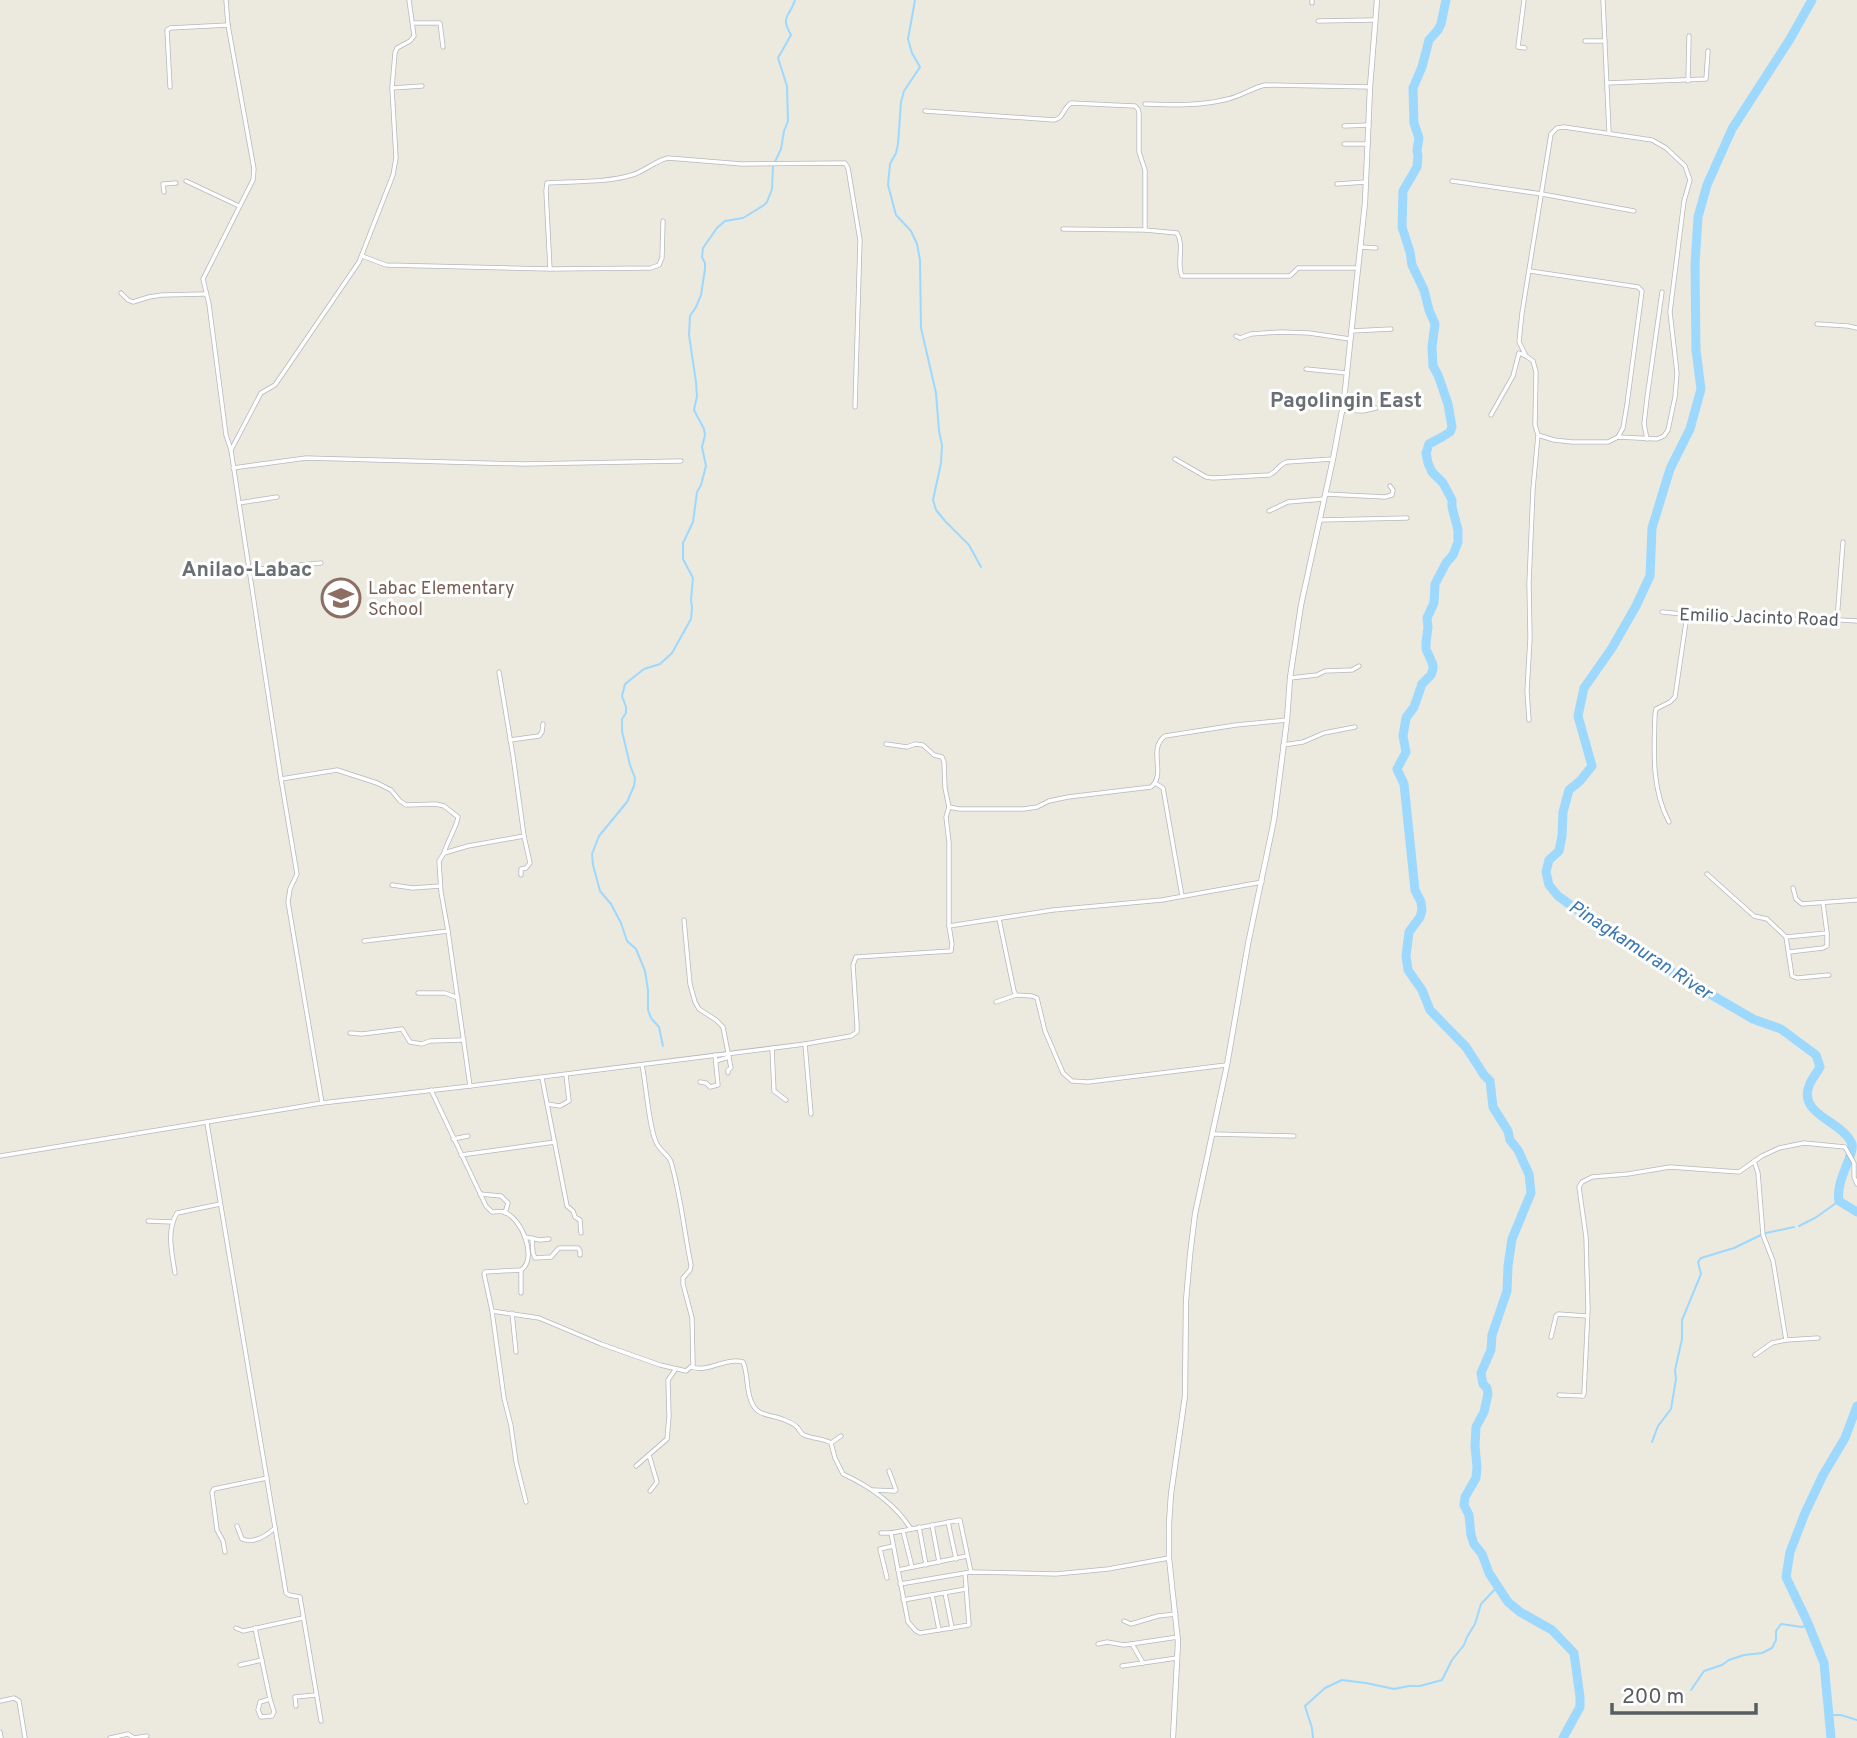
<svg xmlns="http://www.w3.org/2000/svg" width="1857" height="1738" viewBox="0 0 1857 1738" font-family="Overpass,sans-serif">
  <rect width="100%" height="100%" fill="#ece9df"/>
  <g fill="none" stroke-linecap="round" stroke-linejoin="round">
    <g stroke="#9dd8ff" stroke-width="2">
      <path d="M915,0L908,39L912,53L920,67L904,91L901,102L898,144L896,153L890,164L888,185L896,215L911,231L917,244L920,260L921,328L936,393L939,431L942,445L941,463L933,500L936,510L945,521L969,545L981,567"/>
      <path d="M663,1046L659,1027L651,1018L648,1010V990L645,971L636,949L627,941L621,923L611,904L600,891L593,865L592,854L599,836L627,802L634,786L635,778L630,765L622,731V719L626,713V707L622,696L625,684L644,669L660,664L672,653L691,619L692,608L691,600L693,578L683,559V543L693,522L697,492L701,485L706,466L702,447L705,435L704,429L694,410L697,396L696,382L689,335L690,316L696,307L701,295L705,269V263L702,257L703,248L717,228L725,221L743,218L764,205L767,202L772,189L773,166L781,149L784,131L788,121L787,86L778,58L791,35C780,15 789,19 795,0"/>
      <path d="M1799,1226L1815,1218L1839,1201"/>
      <path d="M1766,1233L1794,1227"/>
      <path d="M1652,1442L1658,1426L1671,1409L1676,1379L1675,1370L1682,1339V1320L1701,1274L1698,1262L1701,1258L1734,1248L1761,1235"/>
      <path d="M1691,1690L1704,1671L1722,1665L1729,1660L1744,1655L1762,1653L1772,1648L1776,1640V1631L1781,1624L1802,1627L1809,1624"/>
      <path d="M1830,1715H1841L1857,1720"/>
      <path d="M1313,1738L1312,1728L1305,1706L1325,1688L1342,1680L1366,1683L1394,1689L1409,1686H1420L1442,1680L1452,1660L1464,1645L1467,1637L1475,1624L1481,1604L1498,1586"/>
    </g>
    <g stroke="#9dd8ff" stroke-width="9">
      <path d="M1446,0L1441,24L1438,30L1429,40L1422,67L1413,88L1414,123L1419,138L1417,150L1418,156L1417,167L1403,191L1402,227L1410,252L1412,265L1424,290L1429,310L1435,324L1432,347L1433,366L1438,375L1448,404L1452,427L1450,432L1442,437L1429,444L1426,453L1428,463L1432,472L1443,483L1452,500V507L1458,530V542L1453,555L1446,563L1435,584L1434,603L1427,618L1428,627L1426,643V649L1433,665V669L1431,675L1422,684L1414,707L1406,718L1403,736L1406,752L1397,769L1404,784L1415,890L1421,902L1422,910L1420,917L1409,932L1406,956L1408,970L1422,990L1430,1010L1466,1047L1484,1075L1490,1081L1493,1107L1508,1131L1510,1140L1518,1150L1529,1174L1531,1193L1512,1239L1508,1266L1507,1291L1492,1335L1491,1350L1481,1373L1483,1384L1487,1388L1488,1394L1484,1412L1476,1427L1475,1446L1477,1467L1476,1478L1465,1497L1464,1505L1469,1515L1471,1535L1474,1544L1482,1554L1489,1573L1508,1602L1520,1612L1552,1630L1574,1653L1580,1697V1707L1563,1738"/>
      <path d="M1812,0L1790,39L1732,129L1707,185L1698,217L1695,264L1696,350L1701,389L1690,429L1670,469L1652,528L1650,576L1636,606L1612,648L1584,688L1578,716L1592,766L1580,781L1569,790L1563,812L1562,836L1559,851L1549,860L1546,872L1549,885L1558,896L1579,911L1601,922L1672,972L1753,1019L1781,1029L1816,1055L1820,1067C1817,1073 1811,1079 1809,1086C1798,1115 1843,1121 1852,1144C1855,1154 1835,1181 1839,1201L1857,1212"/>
      <path d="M1831,1738L1824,1663L1807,1621L1786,1577L1790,1552L1805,1513L1823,1475L1845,1438L1857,1406"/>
    </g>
    <defs>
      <g id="minor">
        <path d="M226,0L228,25L254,169L253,180L203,279L209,304L226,435L231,450L239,503L281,779L297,874L290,889L288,902L322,1103"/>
        <path d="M1524,0L1518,47L1525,48"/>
        <path d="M1603,0L1609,132"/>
        <path d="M1312,3V0"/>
        <path d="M1318,21L1375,20"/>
        <path d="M413,23H440L443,47"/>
        <path d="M1585,41H1605"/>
        <path d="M1688,81L1689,36"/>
        <path d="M1607,83L1706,79L1708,51"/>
        <path d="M170,87L167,30L170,28L228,25"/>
        <path d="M392,88L422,86"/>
        <path d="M1145,104C1173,105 1201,106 1228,99C1241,96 1252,88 1265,85L1370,87"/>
        <path d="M925,111L1054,120C1064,118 1063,108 1071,103L1135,106L1138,109L1139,113V152L1145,170V230L1177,233C1185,246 1176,263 1182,276H1290L1298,268H1357"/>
        <path d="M1344,126L1369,125"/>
        <path d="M1344,144H1368"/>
        <path d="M186,181L239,206"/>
        <path d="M1452,181L1542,194L1634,211"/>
        <path d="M1337,184L1366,182"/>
        <path d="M164,192L163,184L176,183"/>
        <path d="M1063,229L1145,230"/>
        <path d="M1361,247L1376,248"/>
        <path d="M362,256L386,265L550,269L546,191L547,183C575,181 605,183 632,175C645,171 655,161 668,158L742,164L845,163L848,168L860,240L855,407"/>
        <path d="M550,269L651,268L659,265L662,258L663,221"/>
        <path d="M1530,271L1638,287L1642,291L1627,404L1623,428L1618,437"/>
        <path d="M121,293L128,300L133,302L149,297L162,295L205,294"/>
        <path d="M1817,324L1848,326L1857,328"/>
        <path d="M1351,331L1391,329"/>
        <path d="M1236,336L1240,338L1251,334L1281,332L1309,333L1350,339"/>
        <path d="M1306,369L1347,373"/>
        <path d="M1342,410L1363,411L1376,408"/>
        <path d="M1491,415L1513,376L1519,353L1526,356"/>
        <path d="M1647,439L1644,424L1647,398L1662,292"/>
        <path d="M231,450L261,393L275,385L359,262L393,175L396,158L392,88L395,53L397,48L410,41L414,36L409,0"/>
        <path d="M1175,459L1206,477L1213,478L1269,475C1277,472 1279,464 1287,462L1333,459"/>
        <path d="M233,468L306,458L523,464L681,461"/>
        <path d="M1325,494L1385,497L1392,495L1393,490L1390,486"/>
        <path d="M239,503L277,497"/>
        <path d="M1269,511L1288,502L1324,499"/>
        <path d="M1320,520L1407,518"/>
        <path d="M249,570L321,563"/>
        <path d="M1662,612L1744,620L1824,619L1857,621"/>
        <path d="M1837,620L1843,542"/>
        <path d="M1290,678L1317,675L1325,671L1352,670L1359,666"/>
        <path d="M1529,720L1527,691L1530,638L1529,583L1533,489L1538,435L1535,425L1536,372L1533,361L1526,356L1519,342L1522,313L1551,134L1557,128L1564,127L1652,140L1666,148L1685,166L1690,180L1684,201L1670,312L1677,373L1675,397L1668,430L1664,436L1657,439L1618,437L1608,442H1572L1554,440L1538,435"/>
        <path d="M510,740L539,736L542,732L543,724"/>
        <path d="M886,744L907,747L915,744L923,745L934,755L942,757L944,762L945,788L949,807"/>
        <path d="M1283,745L1303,742L1324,733L1355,727"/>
        <path d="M281,779L337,770L377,783L391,790L400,801L406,805L436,804L444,806L458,817C457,826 447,842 444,853"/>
        <path d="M1155,783L1163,788L1182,896"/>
        <path d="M1669,822C1651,788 1654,751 1655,714L1656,709L1670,702L1675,697L1687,615"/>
        <path d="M1707,874L1754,916L1767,919L1786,937"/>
        <path d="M521,875V869L526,868L530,863L524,836"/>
        <path d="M392,885L413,888L440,886"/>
        <path d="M1793,888L1796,899L1802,904L1857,900"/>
        <path d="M1823,903L1827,933L1786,937L1792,976L1797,978L1829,975"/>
        <path d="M999,919L1014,991L1016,995L1032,996L1037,998L1045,1031L1063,1073L1072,1081L1088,1082L1226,1065"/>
        <path d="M684,920L690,984L695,1002L699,1009L716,1020L723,1027L731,1068L728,1070V1073"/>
        <path d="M949,926V842L946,817L949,807L959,809H1024L1037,807L1049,801L1068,797L1151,787C1167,774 1147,749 1165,736L1236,725L1287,720"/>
        <path d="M364,941L448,931"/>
        <path d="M1789,952L1823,948L1827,946V933"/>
        <path d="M418,993H445L458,998"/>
        <path d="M996,1002L1016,995"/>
        <path d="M350,1033L362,1034L402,1029L410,1042L422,1044L430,1041L464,1040"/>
        <path d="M805,1044L811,1114"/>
        <path d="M772,1048L774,1091L786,1100"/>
        <path d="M716,1061L729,1057"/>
        <path d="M542,1078L567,1206L573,1211L575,1217L580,1220L581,1233"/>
        <path d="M700,1082L706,1083L710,1087L718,1085L715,1055"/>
        <path d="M470,1086L805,1044L851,1036L857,1032V1025L853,965L856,957L951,951L952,944L949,926L1053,910L1162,900L1262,882"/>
        <path d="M431,1090L486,1206L492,1212C495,1212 501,1211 504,1212C522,1218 538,1259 521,1270L485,1272L484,1274L492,1311L539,1318L601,1344L660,1365L686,1371L693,1365L692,1318L683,1284V1278L690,1270L691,1265C684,1231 681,1196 671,1162C668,1154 661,1152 657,1144C649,1130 646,1083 642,1065"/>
        <path d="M547,1104L560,1106L569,1101L566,1075"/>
        <path d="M207,1123L286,1593L289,1595L300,1597L321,1721"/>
        <path d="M1213,1134L1294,1136"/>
        <path d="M453,1139L468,1136"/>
        <path d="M461,1155L555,1142"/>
        <path d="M0,1156L322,1103L470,1086L448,931L441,892L439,861L444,853L468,846L524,836L513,756L499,672"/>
        <path d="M1754,1161L1758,1173L1763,1235L1773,1261L1786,1340L1818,1338"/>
        <path d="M480,1194L501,1196L508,1203L505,1213"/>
        <path d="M148,1221L172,1222"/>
        <path d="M525,1237L540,1240L549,1239"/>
        <path d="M532,1238L533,1253L535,1258L551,1257L559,1248H578L580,1251V1255"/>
        <path d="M175,1273C172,1253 166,1231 177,1213L220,1204"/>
        <path d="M521,1293V1271"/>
        <path d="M492,1311L504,1398L511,1426L516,1462L526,1502"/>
        <path d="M512,1313L516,1352"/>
        <path d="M1551,1337L1556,1316L1558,1314L1587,1316"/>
        <path d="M1755,1355L1772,1343L1786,1340"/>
        <path d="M691,1367C709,1373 725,1357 743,1362C749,1375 745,1392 753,1405C758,1416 773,1415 782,1419C787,1421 793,1423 797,1427C800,1430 800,1433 804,1435C813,1439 823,1438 831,1443"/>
        <path d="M1559,1395L1583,1396L1584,1394L1588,1309L1586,1237L1579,1187L1582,1182L1592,1177L1628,1174L1670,1167L1739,1172L1762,1156L1779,1148L1804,1143L1845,1147L1854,1163V1177L1857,1184"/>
        <path d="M841,1436L831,1443L835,1458L843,1474C869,1486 895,1504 911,1529"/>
        <path d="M649,1455L657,1482L650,1491"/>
        <path d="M636,1466L667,1439L669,1416L668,1380L675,1370"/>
        <path d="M873,1490L895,1491L896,1490L889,1471"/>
        <path d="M948,1522L956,1559"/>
        <path d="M932,1525L939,1562"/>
        <path d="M237,1526L242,1539C254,1544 266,1536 275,1528"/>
        <path d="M919,1527L926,1565"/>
        <path d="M903,1531L912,1567"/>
        <path d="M881,1533H891L960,1520L971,1572"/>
        <path d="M891,1533L908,1622L916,1631L920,1633L969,1625L965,1573"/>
        <path d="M225,1552L223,1541L217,1530L212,1492L214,1489L267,1478"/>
        <path d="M898,1570L967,1556"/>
        <path d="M887,1578L880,1549L893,1546"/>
        <path d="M900,1584L971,1572L1056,1574L1108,1569L1169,1558"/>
        <path d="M945,1593L952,1628"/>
        <path d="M932,1595L939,1630"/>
        <path d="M903,1600L966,1589"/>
        <path d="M1124,1621L1131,1624L1158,1616L1176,1614"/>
        <path d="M236,1628L243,1631L303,1618"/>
        <path d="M255,1628L270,1699L274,1712L272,1716L261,1717L258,1710L260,1702L270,1699"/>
        <path d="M1098,1644L1107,1642L1124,1645L1178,1637"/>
        <path d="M1132,1644L1143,1663"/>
        <path d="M240,1665L262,1660"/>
        <path d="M1122,1666L1177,1658"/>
        <path d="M0,1701L14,1698L19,1701L25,1738"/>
        <path d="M296,1706L295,1697L316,1695"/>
        <path d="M0,1732L1,1738"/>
        <path d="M110,1738L128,1734L134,1738L147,1736"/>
      </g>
      <path id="tertiary" d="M1173,1738L1178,1642L1169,1558V1523L1171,1494L1185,1396L1186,1301L1190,1255L1195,1214L1227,1065L1248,944L1274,820L1287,720L1290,678L1301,605L1333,459L1344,400L1365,203L1370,87L1377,0"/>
    </defs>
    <use href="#minor" stroke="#b5b8bd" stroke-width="5"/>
    <use href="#tertiary" stroke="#b5b8bd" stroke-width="6"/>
    <use href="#minor" stroke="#fff" stroke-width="3.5"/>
    <use href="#tertiary" stroke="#fff" stroke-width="4.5"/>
  </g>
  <defs>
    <symbol id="school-ring" viewBox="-11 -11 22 22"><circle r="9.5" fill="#fff" stroke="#8d6e63" stroke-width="1.5"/><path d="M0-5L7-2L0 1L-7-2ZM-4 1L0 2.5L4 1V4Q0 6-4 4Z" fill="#8d6e63"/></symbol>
  </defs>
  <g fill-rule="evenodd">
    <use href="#school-ring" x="319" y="576" width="44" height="44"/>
  </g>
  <g text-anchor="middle" stroke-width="6" stroke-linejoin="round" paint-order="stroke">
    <g font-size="18" fill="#785e54" stroke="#fff" text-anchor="start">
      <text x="368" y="594">Labac Elementary<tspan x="368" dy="21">School</tspan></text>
    </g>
    <g font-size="18" fill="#585d61" stroke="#fff">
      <text transform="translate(1759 617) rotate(2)" y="6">Emilio Jacinto Road</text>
    </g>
    <g font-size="19" font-style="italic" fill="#3978b3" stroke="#fff">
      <text transform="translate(1641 949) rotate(33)" y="7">Pinagkamuran River</text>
    </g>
    <g font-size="21" font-weight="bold" fill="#696f73" stroke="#fff">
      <text x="1346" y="407">Pagolingin East</text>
      <text x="247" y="576">Anilao-Labac</text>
    </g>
  </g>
  <path d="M1612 1703v10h144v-10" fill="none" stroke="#585d61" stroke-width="3.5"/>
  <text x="1622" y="1703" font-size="21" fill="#585d61" stroke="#ffffff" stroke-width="5" paint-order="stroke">200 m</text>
</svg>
